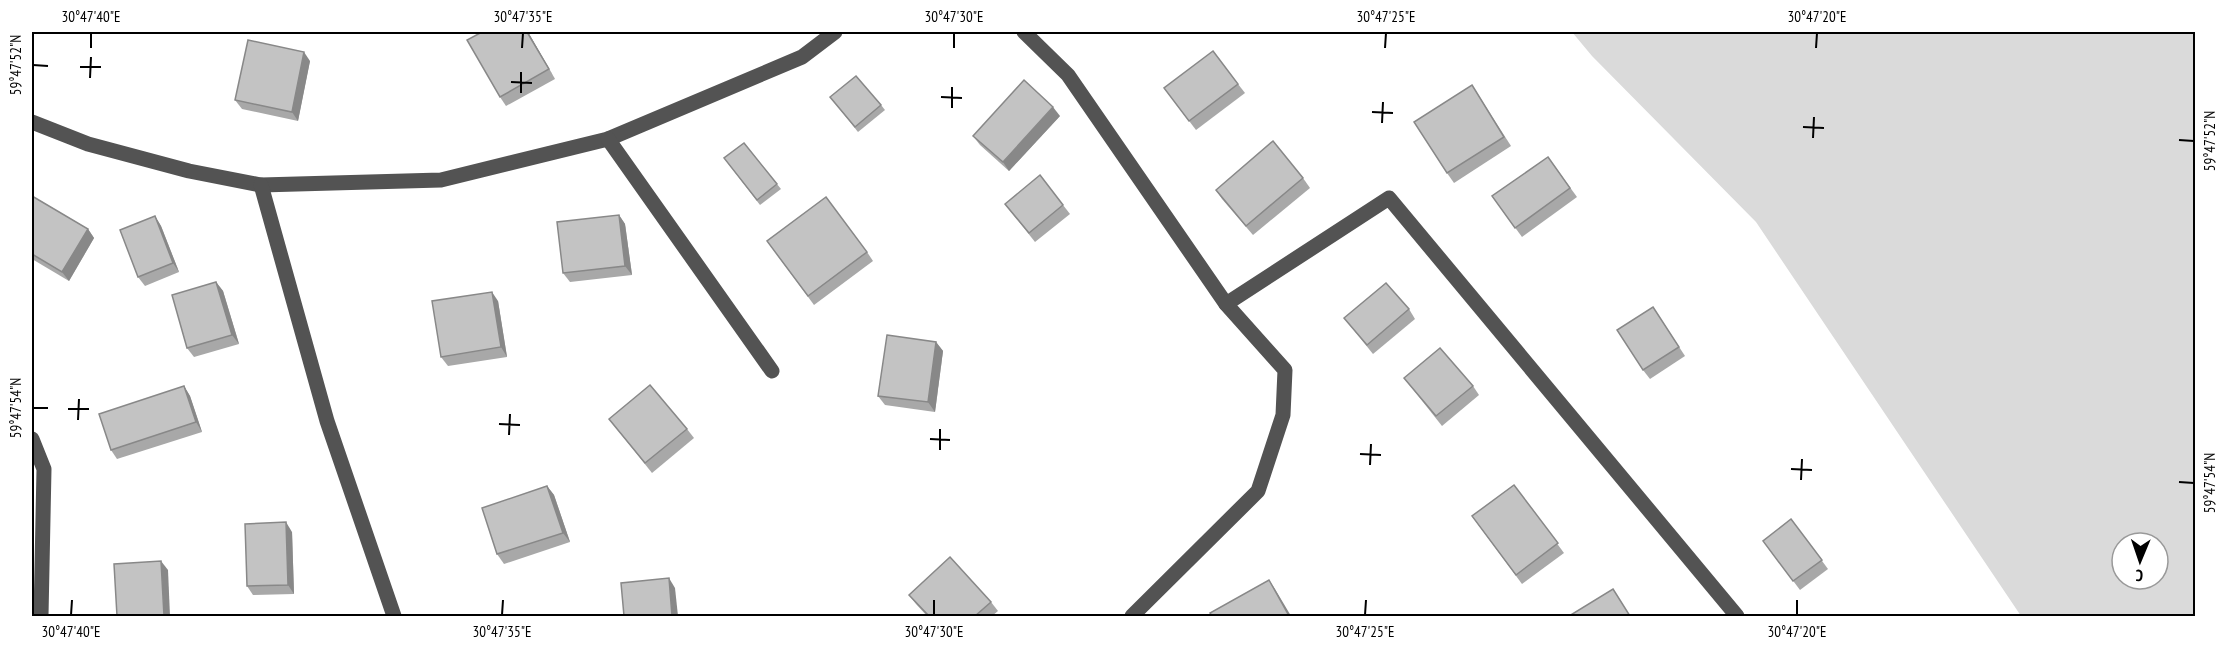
<svg xmlns="http://www.w3.org/2000/svg" width="2227" height="648" viewBox="0 0 2227 648" font-family="'PT Sans Narrow',sans-serif">
  <rect width="100%" height="100%" fill="#fff"/>
  <path fill="#dadada" fill-rule="evenodd" d="M1572,32H2195V616H2021L1756,222L1592,56ZM2122,543H2158V579H2122Z"/>
  <g fill="none" stroke-linecap="round" stroke-linejoin="round">
    <g stroke="#535353" stroke-width="15">
      <path d="M1024,32L1068,75L1226,304L1285,370L1283,415L1258,491L1132,616"/>
      <path d="M32,122L88,144L189,171L261,185L441,180L608,139L802,57L835,32"/>
      <path d="M608,139L772,371"/>
      <path d="M261,185L327,421L394,616"/>
      <path d="M1226,304L1389,198L1737,616"/>
      <path d="M32,439L44,469L41,616"/>
    </g>
  </g>
  <g fill="#a8a8a8">
    <path d="M482,32H528L555,79L506,106L500,97Z"/>
    <path d="M310,61L298,121L242,109L235,100Z"/>
    <path d="M1238,84L1245,93L1196,130L1164,88Z"/>
    <path d="M1472,85L1511,146L1454,183L1447,173Z"/>
    <path d="M830,97L881,105L885,110L858,132Z"/>
    <path d="M1060,116L1009,171L980,145L973,136Z"/>
    <path d="M744,143L781,189L760,205L724,158Z"/>
    <path d="M1548,157L1577,197L1522,237L1492,196Z"/>
    <path d="M1303,178L1310,188L1253,235L1222,199L1216,190Z"/>
    <path d="M32,196L88,229L94,238L69,281L32,259Z"/>
    <path d="M1005,204L1063,205L1070,214L1035,242Z"/>
    <path d="M619,215L625,224L632,275L570,282L563,273Z"/>
    <path d="M155,216L161,226L179,272L145,286L138,277Z"/>
    <path d="M767,241L867,252L873,261L814,305Z"/>
    <path d="M216,282L223,291L239,344L194,357L187,348Z"/>
    <path d="M498,301L507,357L448,366L441,357Z"/>
    <path d="M1653,307L1685,356L1650,379L1643,370Z"/>
    <path d="M1409,309L1415,319L1373,354L1344,318Z"/>
    <path d="M936,342L943,351L935,412L885,405L878,396Z"/>
    <path d="M1404,378L1473,386L1479,395L1442,426Z"/>
    <path d="M184,386L190,396L202,432L117,459L111,450Z"/>
    <path d="M609,419L687,429L694,438L652,473Z"/>
    <path d="M1514,485L1564,553L1522,584L1472,516Z"/>
    <path d="M547,486L554,495L570,542L504,564L497,554Z"/>
    <path d="M1791,519L1828,569L1800,590L1763,541Z"/>
    <path d="M292,532L294,594L253,595L247,586Z"/>
    <path d="M909,595L991,602L998,611L992,616H927L916,604Z"/>
  </g>
  <g fill="#888">
    <path d="M527,32H528L555,79L549,69Z"/>
    <path d="M304,52L310,61L298,121L292,112Z"/>
    <path d="M1053,107L1060,116L1009,171L1003,162Z"/>
    <path d="M619,215L625,224L632,275L625,266Z"/>
    <path d="M155,216L161,226L179,272L173,263Z"/>
    <path d="M88,229L94,238L69,281L62,272Z"/>
    <path d="M216,282L223,291L239,344L232,335Z"/>
    <path d="M492,292L498,301L507,357L501,347Z"/>
    <path d="M936,342L943,351L935,412L928,402Z"/>
    <path d="M184,386L190,396L202,432L196,422Z"/>
    <path d="M547,486L554,495L570,542L563,533Z"/>
    <path d="M286,522L292,532L294,594L288,585Z"/>
    <path d="M161,561L168,570L170,616H164Z"/>
    <path d="M669,578L675,588L678,616H672Z"/>
    <path d="M1269,580L1275,589L1291,616H1289Z"/>
  </g>
  <g fill="#c3c3c3" stroke="#888" stroke-width="1.5">
    <path d="M482,32H527L549,69L500,97L467,40Z"/>
    <path d="M248,40L304,52L292,112L235,100Z"/>
    <path d="M1213,51L1238,84L1189,121L1164,88Z"/>
    <path d="M856,76L881,105L855,127L830,97Z"/>
    <path d="M1024,80L1053,107L1003,162L973,136Z"/>
    <path d="M1472,85L1504,137L1447,173L1414,122Z"/>
    <path d="M1273,141L1303,178L1246,226L1216,190Z"/>
    <path d="M744,143L777,184L757,200L724,158Z"/>
    <path d="M1548,157L1570,188L1515,228L1492,196Z"/>
    <path d="M1040,175L1063,205L1029,233L1005,204Z"/>
    <path d="M32,196L88,229L62,272L32,254Z"/>
    <path d="M826,197L867,252L808,296L767,241Z"/>
    <path d="M619,215L625,266L563,273L557,222Z"/>
    <path d="M155,216L173,263L138,277L120,230Z"/>
    <path d="M216,282L232,335L187,348L172,295Z"/>
    <path d="M1386,283L1409,309L1367,345L1344,318Z"/>
    <path d="M492,292L501,347L441,357L432,301Z"/>
    <path d="M1653,307L1679,347L1643,370L1617,330Z"/>
    <path d="M887,335L936,342L928,402L878,396Z"/>
    <path d="M1440,348L1473,386L1436,416L1404,378Z"/>
    <path d="M650,385L687,429L645,463L609,419Z"/>
    <path d="M184,386L196,422L111,450L99,414Z"/>
    <path d="M1514,485L1558,543L1516,575L1472,516Z"/>
    <path d="M547,486L563,533L497,554L482,508Z"/>
    <path d="M1791,519L1822,560L1793,581L1763,541Z"/>
    <path d="M286,522L288,585L247,586L245,524Z"/>
    <path d="M950,557L991,602L975,616H929L909,595Z"/>
    <path d="M161,561L164,616H117L114,564Z"/>
    <path d="M669,578L672,616H624L621,583Z"/>
    <path d="M1269,580L1289,616H1212L1210,613Z"/>
    <path d="M1613,589L1630,616H1569Z"/>
  </g>
  <path fill="none" stroke="#000" stroke-width="2" d="M91,48V33M522,48L523,33M954,48V33M1385,48L1386,33M1816,48L1817,33M33,65L48,66M80,67H101M90,78L91,57M511,82L532,83M521,93V72M941,97L962,98M952,108V87M1372,112L1393,113M1382,123L1383,102M1803,127L1824,128M1813,138L1814,117M2179,140L2194,141M33,408H48M68,409H89M78,420L79,399M499,424L520,425M509,435L510,414M930,439L950,440M940,450V429M1360,454L1381,455M1370,465L1371,444M1791,469L1812,470M1801,480L1802,459M2179,482L2194,483M71,615L72,600M502,615L503,600M934,615V600M1365,615L1366,600M1797,615V600"/>
  <rect width="2227" height="648" fill="none" stroke="#ffffff" stroke-width="66"/>
  <g transform="translate(2140 561) rotate(182)"><circle r="28" fill="#ffffff" stroke="#999999" stroke-width="1.5"/>
  <path d="M0-4.5L10 22L0 15L-10 22Z" fill="#000000"/>
  <text y="-9" font-size="16" font-weight="bold" text-anchor="middle" fill="#000000">С</text>
  </g>
  <rect x="33" y="33" width="2161" height="582" fill="none" stroke="#000" stroke-width="2"/>
  <g font-size="15" text-anchor="middle" fill="#000">
    <text x="91" y="22">30°47'40"E</text>
    <text x="523" y="22">30°47'35"E</text>
    <text x="954" y="22">30°47'30"E</text>
    <text x="1386" y="22">30°47'25"E</text>
    <text x="1817" y="22">30°47'20"E</text>
    <text transform="translate(16 65) rotate(-90)" y="5">59°47'52"N</text>
    <text transform="translate(2210 141) rotate(-90)" y="5">59°47'52"N</text>
    <text transform="translate(16 408) rotate(-90)" y="5">59°47'54"N</text>
    <text transform="translate(2210 483) rotate(-90)" y="5">59°47'54"N</text>
    <text x="71" y="637">30°47'40"E</text>
    <text x="502" y="637">30°47'35"E</text>
    <text x="934" y="637">30°47'30"E</text>
    <text x="1365" y="637">30°47'25"E</text>
    <text x="1797" y="637">30°47'20"E</text>
  </g>
</svg>
